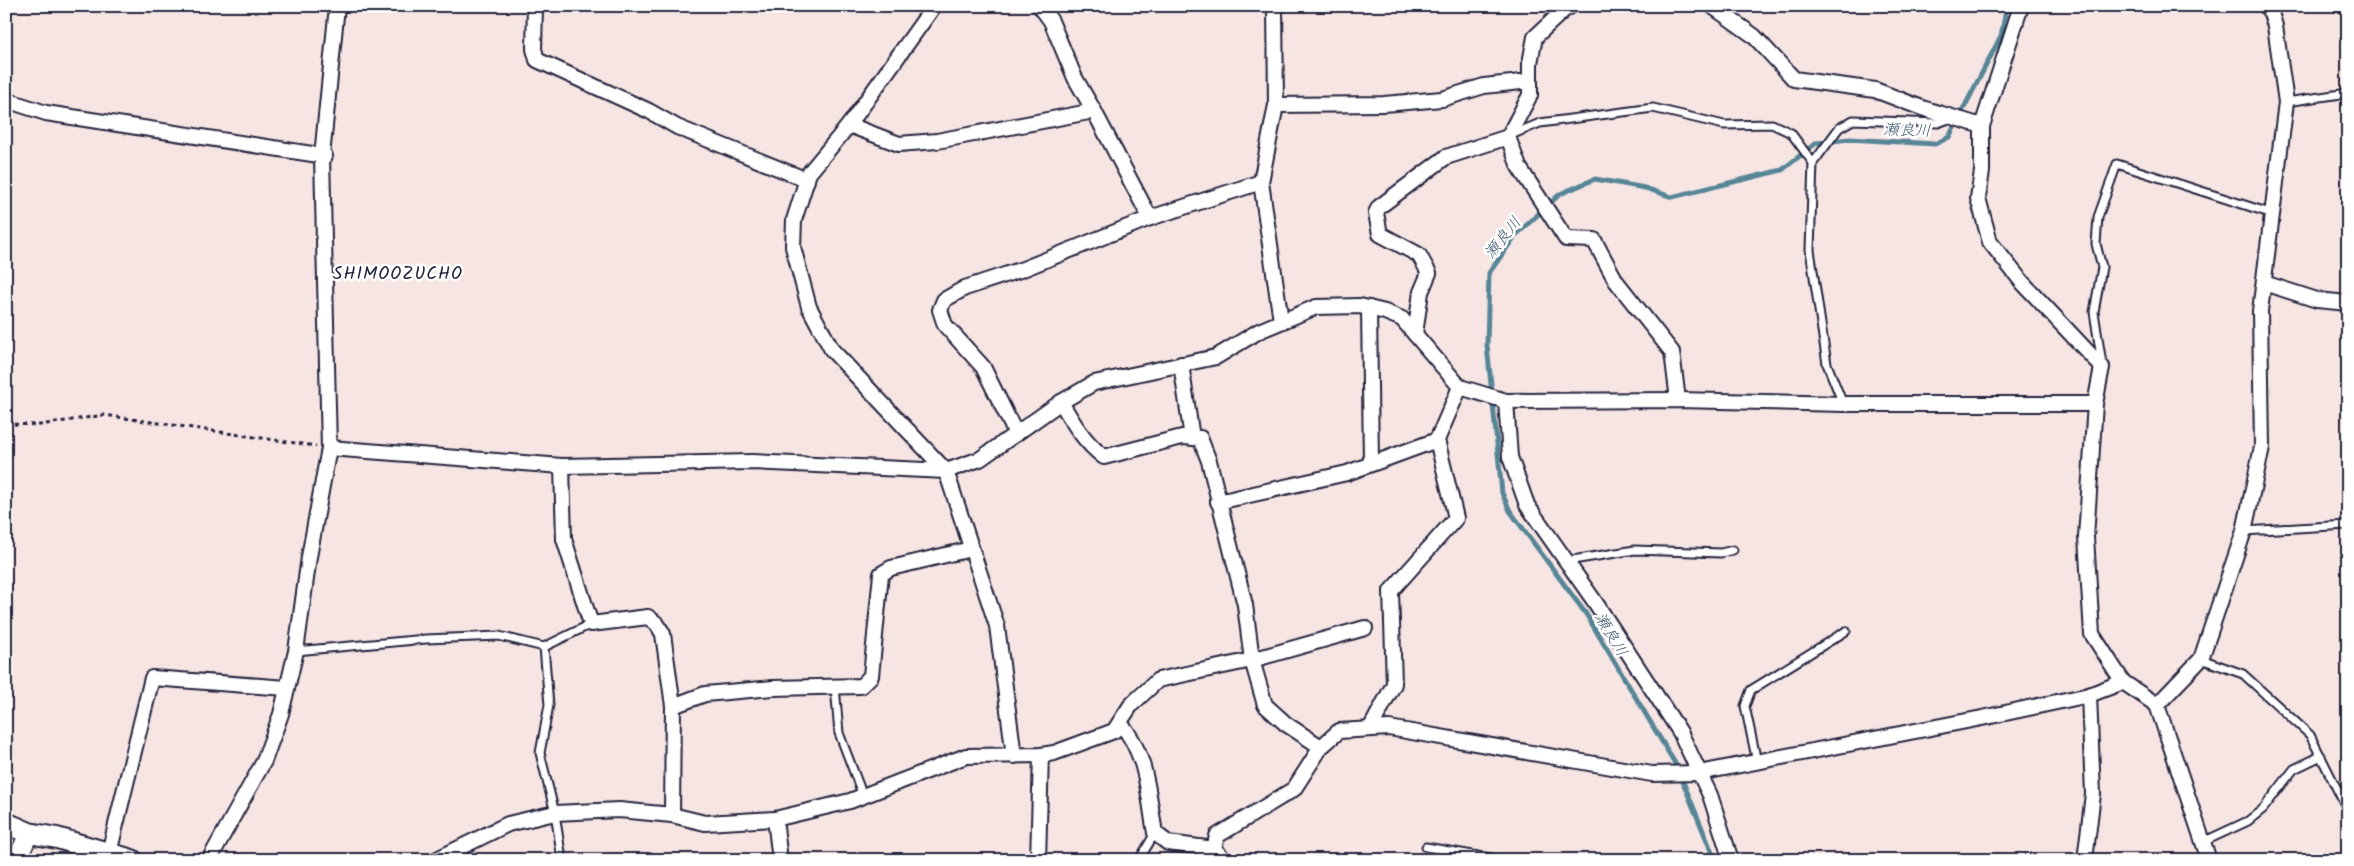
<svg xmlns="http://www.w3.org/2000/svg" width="2354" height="866" viewBox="0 0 2354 866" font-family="Kalam,'Klee One',sans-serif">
  <rect width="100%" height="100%" fill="#f7e5e4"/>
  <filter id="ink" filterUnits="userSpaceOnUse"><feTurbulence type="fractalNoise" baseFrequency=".02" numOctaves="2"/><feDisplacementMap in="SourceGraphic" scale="10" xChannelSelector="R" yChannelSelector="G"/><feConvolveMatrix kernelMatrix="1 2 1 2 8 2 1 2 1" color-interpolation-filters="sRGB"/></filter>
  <g filter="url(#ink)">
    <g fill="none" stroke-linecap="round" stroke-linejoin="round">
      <path stroke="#568696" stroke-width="5" d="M1715,860L1676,765L1586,614L1510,511L1502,493L1487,345L1489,273L1515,236L1560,194L1595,179L1645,188L1672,197L1782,170L1816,143L1849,139L1935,144L1949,137L2001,36L2007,6"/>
      <defs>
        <g id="service">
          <path d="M2286,102L2348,93"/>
          <path d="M1511,135L1540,123L1653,108L1724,125L1772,124L1791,133L1813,163"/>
          <path d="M2102,364L2094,312L2102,267L2096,244L2098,217L2117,164L2273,214"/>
          <path d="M1843,404L1827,364L1810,250L1813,163L1839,128L1853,120L1938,123L1951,118"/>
          <path d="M2244,531L2348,525"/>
          <path d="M1566,561L1635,550L1721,553L1733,550"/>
          <path d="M296,651L426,639L499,636L544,647"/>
          <path d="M2201,659L2243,674L2310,735L2344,803L2348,804"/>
          <path d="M835,686L839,733L863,796"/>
          <path d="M1757,762L1745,706L1751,690L1846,631"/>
          <path d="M2203,842L2248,821L2263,809L2294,769L2321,756"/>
          <path d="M1426,847L1502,860"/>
          <path d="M562,860L555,813L540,753L549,705L544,647L591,624"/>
          <path d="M1139,860L1155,833"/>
          <path d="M1454,860V852"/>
        </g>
        <g id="minor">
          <path d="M535,6L534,49L537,60L649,111L677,127L807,180"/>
          <path d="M934,6L849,125L809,173L794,220L793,247L809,307L832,350L946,471L997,626L1014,756"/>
          <path d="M1040,6L1051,21L1075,78L1094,111L1150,218"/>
          <path d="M1275,6L1276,105L1261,182L1281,321"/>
          <path d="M1712,6L1754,36L1794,79L1875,90L1922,108L1982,126"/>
          <path d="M2021,6L1982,126V171L1978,198L1990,242L2022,282L2102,367L2095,404L2086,537L2092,634L2123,682"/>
          <path d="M6,100L46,113L325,156"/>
          <path d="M1276,105L1384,104L1442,99L1484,86L1530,81"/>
          <path d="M849,125L899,144L937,141L1094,111"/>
          <path d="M1508,137L1519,167L1566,239L1594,240L1616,281L1672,352L1678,400"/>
          <path d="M2264,283L2317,300L2348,303"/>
          <path d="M1369,308L1371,463"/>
          <path d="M1415,334L1421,292L1429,273L1419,255L1380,234L1376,213L1379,207L1446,157L1508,137L1530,95V63L1535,37L1564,10L1571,6"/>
          <path d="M1181,364L1192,438"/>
          <path d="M1506,401L1510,457L1527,505L1595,602L1680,732L1710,795L1731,860"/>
          <path d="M1061,402C1073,423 1085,443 1104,457L1182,437L1200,438L1209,461L1245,605L1252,660L1265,705L1286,724L1321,747"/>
          <path d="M1016,434L983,367L945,325L940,310L944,300L965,288L1023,269L1150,218L1261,182"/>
          <path d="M329,448L562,466L752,462L946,471L980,459L1061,402L1094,383L1216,357L1259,331L1316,307L1360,306L1385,312L1402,319L1460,387L1506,401L1678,400L1843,404H2095"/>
          <path d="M562,466L564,539L591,624L648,617L657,624L663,634L673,706L672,815"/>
          <path d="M1218,502L1347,473L1437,440"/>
          <path d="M2157,705L2201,659L2244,531L2262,447L2260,311L2286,102L2275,26L2271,13L2266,6"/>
          <path d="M673,706L705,694L773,688L861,686L871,676L881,574L891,568L971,549"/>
          <path d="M1120,723C1147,753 1148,794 1155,833L1168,843L1214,849L1225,860"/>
          <path d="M1370,729L1394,684L1391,591L1456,518L1437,440L1460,387"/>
          <path d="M775,819L780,860"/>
          <path d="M1214,849L1217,836L1294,789L1321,747L1339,731L1389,728L1652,774L1699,773L1982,718L2089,695L2123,682L2157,705L2209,860"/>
          <path d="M109,853L152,678L287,688"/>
          <path d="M209,860L264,761L281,714L296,651L309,557L329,448L322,156L337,6"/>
          <path d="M435,860L508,824L555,813L619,810L672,815L705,823L775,819L850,801L966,756L1041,755L1054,753L1114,731L1131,705L1158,680L1252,660L1365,628"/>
          <path d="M1038,860L1041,755"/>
          <path d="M2085,860L2093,794L2089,695"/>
        </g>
        <path id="tertiary" d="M17,860L29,833"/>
        <path id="secondary" d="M6,823L29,833L57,838L132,860"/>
      </defs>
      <use href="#service" stroke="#22223b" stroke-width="11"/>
      <use href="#minor" stroke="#22223b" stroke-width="18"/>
      <use href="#tertiary" stroke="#22223b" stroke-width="21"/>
      <use href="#secondary" stroke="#22223b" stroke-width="24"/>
      <path stroke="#22223b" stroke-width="3" stroke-dasharray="4 4" stroke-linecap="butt" d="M6,424L40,425L104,415L316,446"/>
      <use href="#service" stroke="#fff" stroke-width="7"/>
      <use href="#minor" stroke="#fff" stroke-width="14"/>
      <use href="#tertiary" stroke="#fff" stroke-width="18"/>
      <use href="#secondary" stroke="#fff" stroke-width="20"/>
    </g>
  </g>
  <g text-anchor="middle" stroke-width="5" stroke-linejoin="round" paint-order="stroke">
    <g font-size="16" font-style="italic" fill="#405c70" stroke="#fff">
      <text transform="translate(1907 129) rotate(2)" y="6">瀬良川</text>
      <text transform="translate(1502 237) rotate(-51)" y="6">瀬良川</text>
      <text transform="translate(1612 634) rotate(59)" y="6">瀬良川</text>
    </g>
    <g font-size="18" letter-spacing="1" fill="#22223b" stroke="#fff">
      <text x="398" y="279">SHIMOOZUCHO</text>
    </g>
  </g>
  <rect width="2354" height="866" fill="none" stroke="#fff" stroke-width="25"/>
  <rect x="12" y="12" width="2329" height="841" fill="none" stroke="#22223b" stroke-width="2" filter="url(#ink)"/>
</svg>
